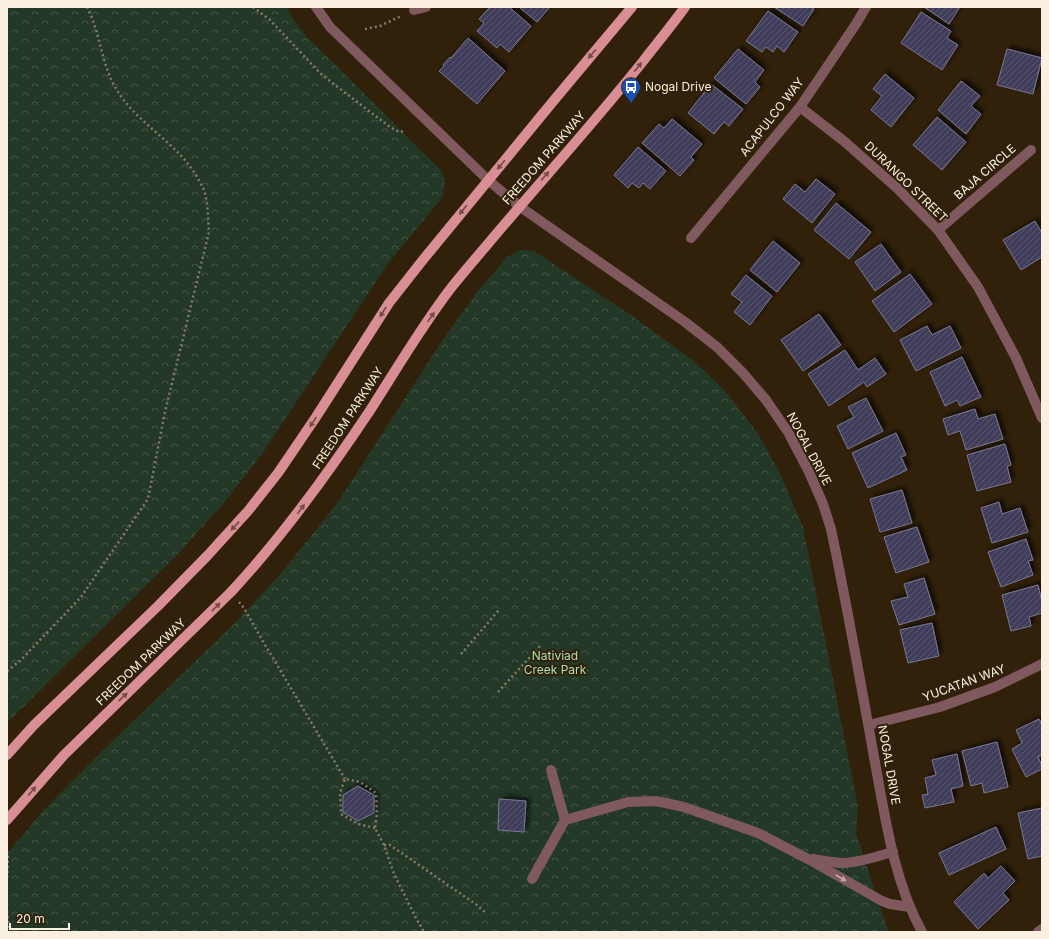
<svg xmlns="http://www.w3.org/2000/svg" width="1049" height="939" viewBox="0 0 1049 939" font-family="Inter,sans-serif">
  <defs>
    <pattern id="park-crowns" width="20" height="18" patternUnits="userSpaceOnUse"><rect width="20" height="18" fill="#243827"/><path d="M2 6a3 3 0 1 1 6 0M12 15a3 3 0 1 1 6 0" fill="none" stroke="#455546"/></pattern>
    <pattern id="building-hatch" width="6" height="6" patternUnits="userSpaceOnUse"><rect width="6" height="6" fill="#3f3c5a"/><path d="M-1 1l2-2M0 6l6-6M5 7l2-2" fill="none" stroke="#5c5871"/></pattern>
    <filter id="shadow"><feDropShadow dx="3.5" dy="-3.5" stdDeviation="2" flood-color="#0009"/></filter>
  </defs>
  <rect width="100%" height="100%" fill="#31210a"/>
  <g fill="url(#park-crowns)">
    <path d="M7,7H287L293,19L307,37L377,106L413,143L440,169L445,179L443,197L389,262L262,454L224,503L177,555L7,723Z"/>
    <path d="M520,250L534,251L631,315L694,361L725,391L757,432L780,473L803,527L858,807L856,833L885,922L890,932H7V854L42,812L99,754L239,619L283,571L338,502L440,344L476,293L507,257Z"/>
  </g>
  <g fill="url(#building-hatch)" stroke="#797794" filter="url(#shadow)">
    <path d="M490,7H509L531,26L509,52L500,44L497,48L477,31L484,23L479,19Z"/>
    <path d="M519,7H550L537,22Z"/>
    <path d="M774,7H811L814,9L803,26Z"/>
    <path d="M924,7H960L949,24Z"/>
    <path d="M768,11L798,32L784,52L777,46L773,52L766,47L762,52L746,41Z"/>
    <path d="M921,12L951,31L947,38L958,45L942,70L901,43Z"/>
    <path d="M468,38L505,71L477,104L439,71L444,66L443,65L450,57L451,58Z"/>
    <path d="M738,49L764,70L755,82L760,87L746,104L714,78Z"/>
    <path d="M1007,49L1042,58L1033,94L997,85Z"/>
    <path d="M885,74L914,98L891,127L871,110L882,96L873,89Z"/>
    <path d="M961,81L980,96L971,106L981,114L966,134L938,110Z"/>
    <path d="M711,84L743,109L729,126L724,122L714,134L688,113Z"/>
    <path d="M937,117L966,142L942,170L913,145Z"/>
    <path d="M672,119L702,144L691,157L694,160L680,176L642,143L659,124L664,128Z"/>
    <path d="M638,147L666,171L650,189L643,183L639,188L632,183L628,188L614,175Z"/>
    <path d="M816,179L835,194L812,223L783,199L795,184L805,192Z"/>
    <path d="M836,203L871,232L849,259L814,230Z"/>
    <path d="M1035,221L1042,233V257L1021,270L1003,240Z"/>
    <path d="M773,241L800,263L777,292L750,270Z"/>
    <path d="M881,244L901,272L875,291L855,262Z"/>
    <path d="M910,274L932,304L894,332L872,301Z"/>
    <path d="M746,275L772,296L750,325L734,312L742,302L731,294Z"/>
    <path d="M819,314L841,345L803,371L781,340Z"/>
    <path d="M927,326L932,335L950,326L961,348L916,371L900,340Z"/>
    <path d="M845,350L858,370L875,358L886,374L867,387L864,382L829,406L808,374Z"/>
    <path d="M962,357L981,397L960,406L957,400L945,406L930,372Z"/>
    <path d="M866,398L883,431L848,449L837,426L854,417L848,407Z"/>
    <path d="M975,409L978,419L995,414L1003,439L966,450L960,431L948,435L943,419Z"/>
    <path d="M896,433L906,455L901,457L907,470L868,488L852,453Z"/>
    <path d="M1005,444L1011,465L1007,466L1011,482L977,491L967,455Z"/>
    <path d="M902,490L912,523L880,532L870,499Z"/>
    <path d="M999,502L1002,514L1020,508L1028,532L992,543L981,508Z"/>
    <path d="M917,527L929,562L896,573L884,537Z"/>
    <path d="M1026,539L1033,560L1028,561L1033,575L1001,587L988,552Z"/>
    <path d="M924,578L935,614L899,625L891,601L908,597L904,584Z"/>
    <path d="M1038,585L1042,602V613L1029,617L1031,626L1011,631L1002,595Z"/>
    <path d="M932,623L939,656L908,663L900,630Z"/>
    <path d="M1039,719L1042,725V755L1038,757L1042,766V769L1026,777L1012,749L1022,743L1016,730Z"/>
    <path d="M997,742L1008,787L984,793L982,783L971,786L962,751Z"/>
    <path d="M957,754L963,786L951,789L954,802L925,808L922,795L928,794L925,778L936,775L932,760Z"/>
    <path d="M358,786L374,795V813L358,821L343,812V795Z"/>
    <path d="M499,799L526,801L524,832L498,830Z"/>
    <path d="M1042,808V856L1028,859L1018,813Z"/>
    <path d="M996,827L1006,849L949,875L939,853Z"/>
    <path d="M1001,866L1015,881L1003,893L1009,900L978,929L954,902L984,873L988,878Z"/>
  </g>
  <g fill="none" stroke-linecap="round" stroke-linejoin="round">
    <g stroke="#887a67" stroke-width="2.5" stroke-dasharray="2 3" stroke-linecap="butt">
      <path d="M253,7L270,20L322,75L390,127L399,132L405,131"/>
      <path d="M365,29L380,26L401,16"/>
      <path d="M239,602L244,608L261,638L345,779"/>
      <path d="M461,654L499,610"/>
      <path d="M7,671L21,660L81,597L148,499L165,412L209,232C208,219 208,202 204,190C202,186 200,182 198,179C178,142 136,124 115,87C101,62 100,32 87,7"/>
      <path d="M498,692L541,645"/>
      <path d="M375,828L358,824L341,814L340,793L345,779L360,782L376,793L377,813L375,828L384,845L394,874L416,918L424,932"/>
      <path d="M384,845H390L477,905L487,914"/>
      <path d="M7,851L8,858L7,881"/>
      <path d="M7,911L9,932"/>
    </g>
    <g stroke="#7f595d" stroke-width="10">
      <path d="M316,7L330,27L488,180L519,206L685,322L717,347L743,373L766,400L788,432L809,472L823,504L831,529L837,558L843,589C854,645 864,701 874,757C885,816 893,879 922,932"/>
      <path d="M414,10L426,7"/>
      <path d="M800,107L845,142L897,188L938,230L978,287L1016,358L1042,418"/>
      <path d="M938,230L1031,150"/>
      <path d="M691,238L800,107L856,24L866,7"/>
      <path d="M869,725L940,707L995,687L1042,664"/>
      <path d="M551,770L565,820"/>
      <path d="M813,859C824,861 834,863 845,863C861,862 878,856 893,852"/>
      <path d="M532,879L565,820L628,802L656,801L684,807L758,833L808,859L882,901L890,904L910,907"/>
      <path d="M1038,932L1042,929"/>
    </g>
    <g stroke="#d98d95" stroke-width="10">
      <path d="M7,755L34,725L158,606L208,555L248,511L278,473L316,417L389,303L422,261L555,99L632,7"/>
      <path d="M7,820L64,755L231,592C283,536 327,475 369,412C396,370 421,327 451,288C463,273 475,259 487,245C539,183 594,123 644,60C658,42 672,25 685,7"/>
    </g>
  </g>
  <defs><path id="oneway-solid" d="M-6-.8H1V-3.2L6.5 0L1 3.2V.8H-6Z"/></defs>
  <g fill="#744c42">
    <use href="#oneway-solid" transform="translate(592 54) rotate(130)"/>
    <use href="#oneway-solid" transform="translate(638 67) rotate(-51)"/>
    <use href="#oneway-solid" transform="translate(501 165) rotate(129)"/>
    <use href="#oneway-solid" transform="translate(545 176) rotate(-49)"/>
    <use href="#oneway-solid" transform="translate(463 210) rotate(129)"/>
    <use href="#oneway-solid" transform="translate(383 312) rotate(122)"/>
    <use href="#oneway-solid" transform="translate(431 317) rotate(-55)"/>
    <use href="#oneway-solid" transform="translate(313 422) rotate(124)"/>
    <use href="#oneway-solid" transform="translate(301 509) rotate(-54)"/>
    <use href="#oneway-solid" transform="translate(235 526) rotate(133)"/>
    <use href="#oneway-solid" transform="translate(216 607) rotate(-44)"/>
    <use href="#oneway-solid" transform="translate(123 697) rotate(-44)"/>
    <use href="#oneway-solid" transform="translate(32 791) rotate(-49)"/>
  </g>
  <use fill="#c3aca6" href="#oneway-solid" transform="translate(841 878) rotate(30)"/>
  <defs>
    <symbol id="bus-pin" viewBox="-11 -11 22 30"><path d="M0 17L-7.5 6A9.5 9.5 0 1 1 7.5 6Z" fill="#1a4fb4" stroke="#31210a"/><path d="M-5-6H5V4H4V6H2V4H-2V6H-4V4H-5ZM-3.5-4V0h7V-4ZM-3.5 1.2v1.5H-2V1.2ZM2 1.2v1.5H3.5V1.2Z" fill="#fff"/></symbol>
  </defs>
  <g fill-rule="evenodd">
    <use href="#bus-pin" x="620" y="76" width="22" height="30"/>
  </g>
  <g text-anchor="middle" stroke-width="4" stroke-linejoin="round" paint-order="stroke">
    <g font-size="12" fill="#faf0e2" stroke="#31210a" text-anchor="start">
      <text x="645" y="91">Nogal Drive</text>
    </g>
    <g font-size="12" fill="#faf0e2" stroke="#31210a">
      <text transform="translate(772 117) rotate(-52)" y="4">ACAPULCO WAY</text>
      <text transform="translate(544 158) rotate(-49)" y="4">FREEDOM PARKWAY</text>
      <text transform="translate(985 172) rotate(-41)" y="4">BAJA CIRCLE</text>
      <text transform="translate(906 182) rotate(44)" y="4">DURANGO STREET</text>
      <text transform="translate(348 418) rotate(-57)" y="4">FREEDOM PARKWAY</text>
      <text transform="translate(809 449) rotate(62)" y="4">NOGAL DRIVE</text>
      <text transform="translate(141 662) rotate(-44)" y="4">FREEDOM PARKWAY</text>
      <text transform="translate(964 683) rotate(-20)" y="4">YUCATAN WAY</text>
      <text transform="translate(889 765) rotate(80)" y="4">NOGAL DRIVE</text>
    </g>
    <g font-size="12" fill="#abdfb3" stroke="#31210a">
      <text x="555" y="660">Nativiad<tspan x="555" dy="14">Creek Park</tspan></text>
    </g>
  </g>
  <rect width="1049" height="939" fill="none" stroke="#faf0e2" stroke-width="16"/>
  <path d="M10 923v6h59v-6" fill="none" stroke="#faf0e2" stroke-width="2"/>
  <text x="16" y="923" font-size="12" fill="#faf0e2" stroke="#31210a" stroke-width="3" paint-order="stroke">20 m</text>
</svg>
